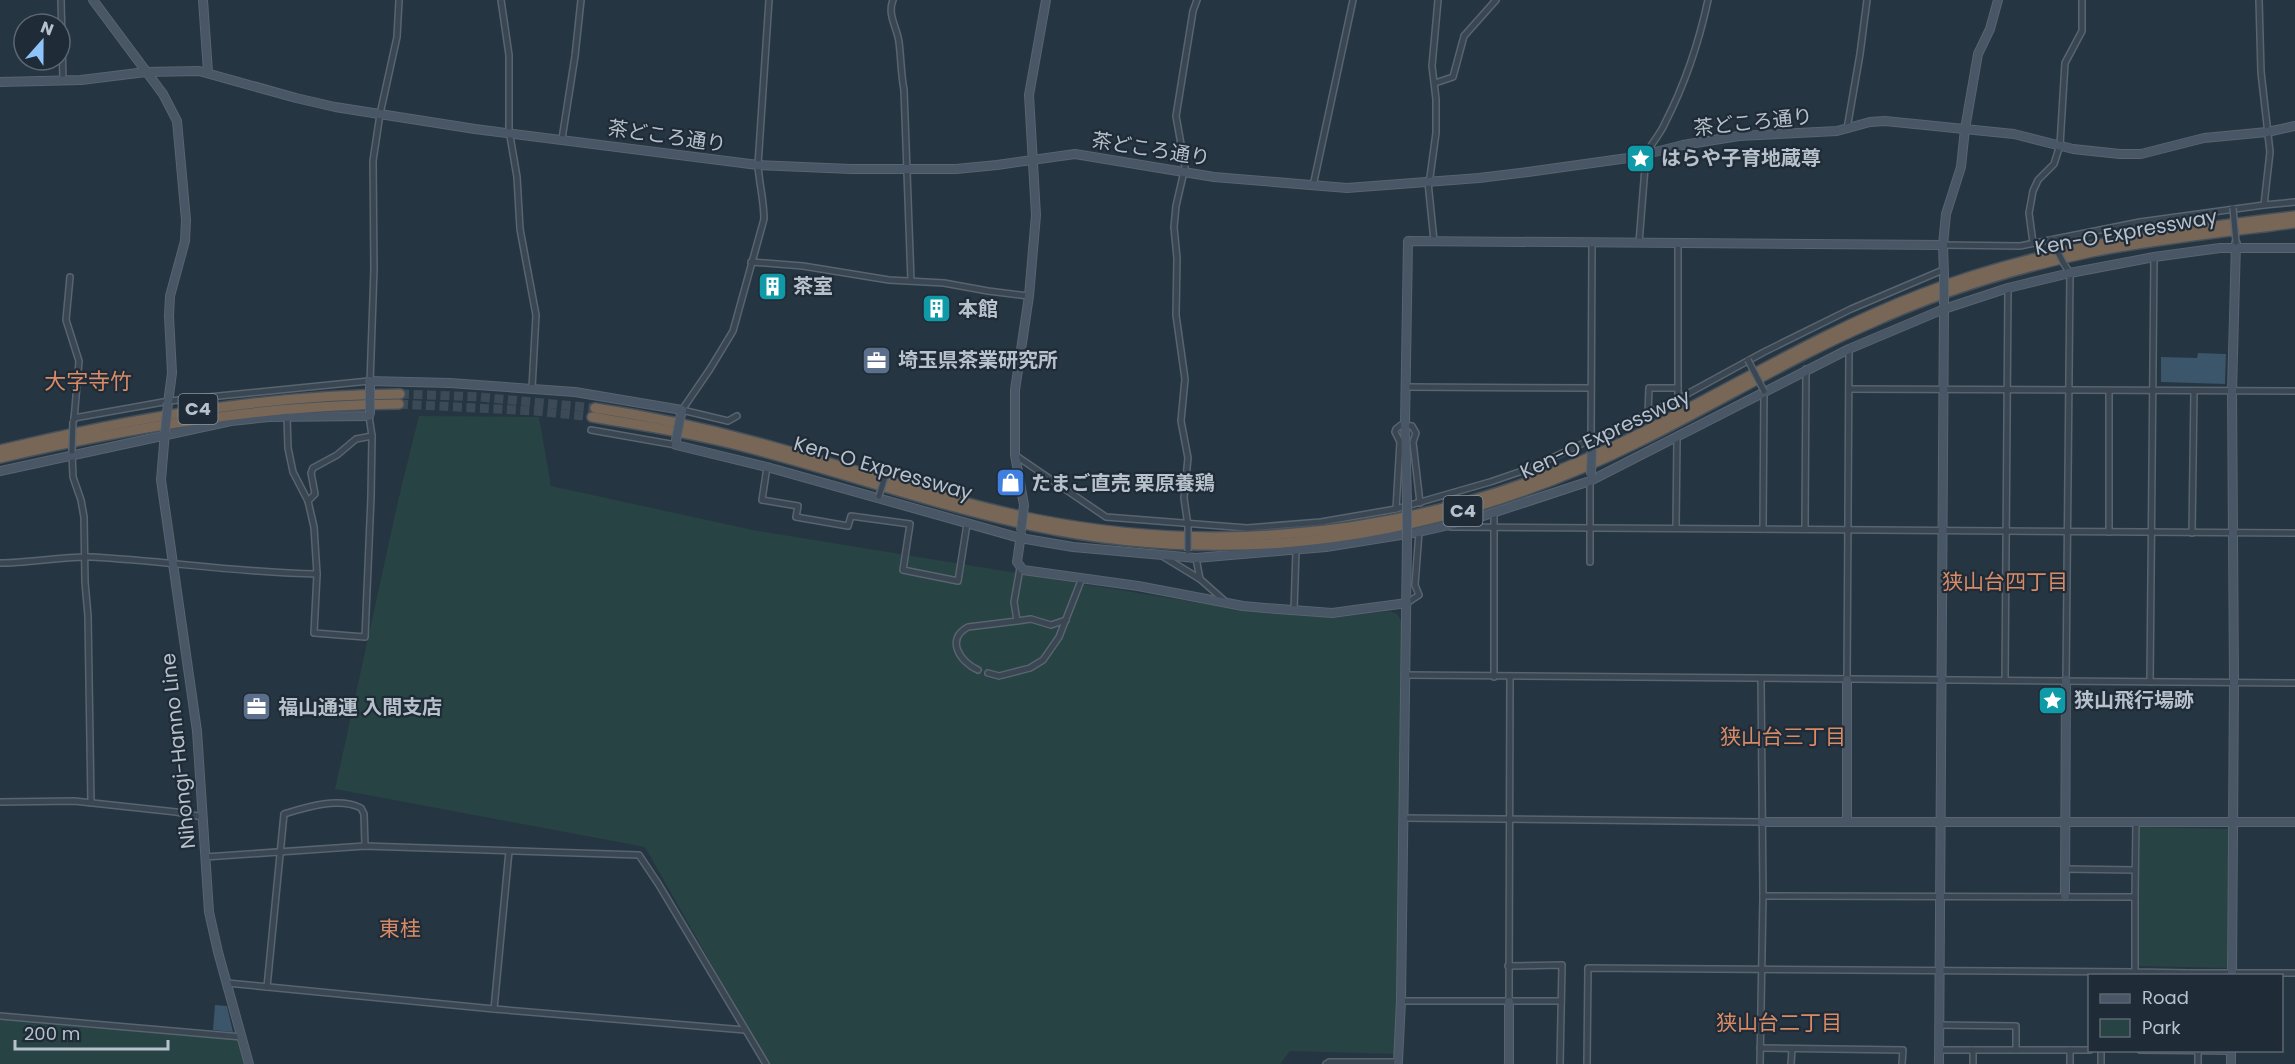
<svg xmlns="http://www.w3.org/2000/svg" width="2295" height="1064" viewBox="0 0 2295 1064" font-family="Poppins,'Noto Sans JP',sans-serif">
  <rect width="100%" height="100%" fill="#263542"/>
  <g fill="#284343">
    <path d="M419,416L539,417L551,486L753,530L1249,611L1339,617L1390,611L1397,614L1402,622L1397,1054L1290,1051L1280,1064H768L645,847L335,789L398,501Z"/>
    <path d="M2140,827L2228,829L2227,968L2138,966Z"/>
    <path d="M0,1018L237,1039L245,1064H0Z"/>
  </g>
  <g fill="#3b556b">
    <path d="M2198,353L2226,354L2225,384L2161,382V357L2197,358Z"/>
    <path d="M215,1005L227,1006L233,1032L213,1030Z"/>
  </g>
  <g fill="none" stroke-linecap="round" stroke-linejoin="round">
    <g stroke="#3c4a57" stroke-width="9" stroke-dasharray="9 4.5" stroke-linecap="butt">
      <path d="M400,394L480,397L595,408"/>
      <path d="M399,404L535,411L592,417"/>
    </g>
    <defs>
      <g id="street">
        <path d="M61,0L63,80"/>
        <path d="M501,0L509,55V130L517,177L520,229L536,315L532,388"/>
        <path d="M893,0C887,15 897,27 899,42C901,58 901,74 904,90L911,281"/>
        <path d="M1435,83L1453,77L1464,36L1496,0"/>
        <path d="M1847,129L1860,54L1867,0"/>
        <path d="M562,139L575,56L581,0"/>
        <path d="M1313,186L1353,0"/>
        <path d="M2264,205L2295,202"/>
        <path d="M1434,241L1428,182L1430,177L1436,133V99L1432,66L1438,0"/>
        <path d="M1639,243L1646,155C1651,143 1660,135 1665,123C1685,84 1699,42 1708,0"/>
        <path d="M2033,243L2029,213L2033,191L2038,180L2054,164L2060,145L2065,63L2082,31V0"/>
        <path d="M1943,245L2020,246L2140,222L2264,205L2270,152L2261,72L2259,0"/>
        <path d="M751,262L803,266L889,280L944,283L988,291L1029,296"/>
        <path d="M2064,264L2070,273L2066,680"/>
        <path d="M70,277L66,320L79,361L74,420"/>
        <path d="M370,383L374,269L373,161L380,114L397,37L399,0"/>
        <path d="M1407,387L1591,388"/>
        <path d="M1849,389L2295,391"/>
        <path d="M1678,399V244"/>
        <path d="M1648,414L1649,388H1678"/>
        <path d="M737,416L728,421L682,410L710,369L733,331L764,219C764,200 759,183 758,165L769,0"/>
        <path d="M287,417L288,448L293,472L308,501L314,527L317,574L314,633L365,637L371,497L372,436L369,416"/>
        <path d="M74,418L169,401L369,381"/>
        <path d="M591,430L676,445"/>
        <path d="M1591,442L1592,243"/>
        <path d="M72,453L73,477L81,500L84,517L85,582L88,616L91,803"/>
        <path d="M1015,455L1106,517L1247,528L1321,522L1396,509L1490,482L1528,469L1678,399L1764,352L1851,309L1943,270"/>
        <path d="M767,467L762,500L798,506L796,517L848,526L851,516L910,524L903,570L958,581L967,524"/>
        <path d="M308,501L315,494L311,473L313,468L337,455L356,439L372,436"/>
        <path d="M1396,509L1400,442L1395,432L1396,429L1401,425L1412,426L1416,433L1413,442L1420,503"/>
        <path d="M1494,514V677"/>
        <path d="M1188,526L1184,498L1188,458L1181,421L1185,379L1176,315L1177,258L1174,227L1176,206L1185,167L1176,116L1193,11L1197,0"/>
        <path d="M1451,527L2295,533"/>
        <path d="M1676,528L1677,437"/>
        <path d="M1763,529L1764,391"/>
        <path d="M1805,529L1806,369"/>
        <path d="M2109,532V391"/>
        <path d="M2192,533L2194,391"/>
        <path d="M1164,557L1200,579L1227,603"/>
        <path d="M1196,558L1200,579"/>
        <path d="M1590,562V481"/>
        <path d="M0,563C30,563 63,556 92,557C167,561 242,573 317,574"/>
        <path d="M1407,603L1419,595L1415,585L1419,532"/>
        <path d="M1294,610L1296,551"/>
        <path d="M1017,621L1031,619L1051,625L1066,620"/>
        <path d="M978,670C960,662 945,639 968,627L1017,621L1014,602L1020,568"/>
        <path d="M988,673L999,676L1030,668L1043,660L1059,637L1082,578"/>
        <path d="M1406,675L2295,683"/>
        <path d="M1847,680L1849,349"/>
        <path d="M2005,680L2008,288"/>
        <path d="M2150,682L2154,257"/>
        <path d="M0,802L74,801L176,812L203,817"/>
        <path d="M1403,818L1762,822"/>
        <path d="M205,857L365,846L639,855L659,885L766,1064"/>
        <path d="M2065,869L2135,870"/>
        <path d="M1763,896L2135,897V972L2189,973V976"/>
        <path d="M2135,897L2136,821"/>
        <path d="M1508,966L1562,965L1560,1064"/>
        <path d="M2189,973H2295"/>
        <path d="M227,983L494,1009L745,1030"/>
        <path d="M267,987L284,814C307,807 338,797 361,808L364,814L365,846"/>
        <path d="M1401,1001H1561"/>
        <path d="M1509,1002L1510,678"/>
        <path d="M494,1009L509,851"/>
        <path d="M0,1016L242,1037"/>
        <path d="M1939,1025L2016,1026V1050"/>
        <path d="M1760,1048L1903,1050L1902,1064"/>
        <path d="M1939,1050H2090"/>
        <path d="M1973,1050V1064"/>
        <path d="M2101,1050V1064"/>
        <path d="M2140,1050L2231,1051"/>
        <path d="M1326,1064L1329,1062H1398"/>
        <path d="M1587,1064L1588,968L2135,972"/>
        <path d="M1760,1064L1763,896L1761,679"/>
        <path d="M1791,1064L1792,1049"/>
        <path d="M2070,1064V1050"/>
        <path d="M2198,1064V1051"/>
      </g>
      <g id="secondary">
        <path d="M93,0L163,94L177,121L186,220L185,241L170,296L169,316L172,373L168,403"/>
        <path d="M203,0L208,72"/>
        <path d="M0,82L81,80L146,72L199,71L296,98L335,107L475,129L758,165L851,169H956L997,165L1075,154L1214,177L1347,188L1479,178L1528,172L1635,157L1683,145L1739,136L1837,131L1870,122L1885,121L2014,134L2073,149L2120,154H2141L2204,138L2267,132L2295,126"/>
        <path d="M1944,274L1943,245L1946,214L1961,167L1965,129L1978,54L1990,29L1998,0"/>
        <path d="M369,381L450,383L575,392L682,410L681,414"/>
        <path d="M165,432L161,480L197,731L209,912L218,952L249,1064"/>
        <path d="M676,440V445L767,467L1020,538L1073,547L1196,558L1326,547L1419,532L1471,520L1590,481L1849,349L1944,309L2008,288L2070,273L2154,257L2220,248H2295"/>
        <path d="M0,471L231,421L269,417L369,416L370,413"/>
        <path d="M1407,501L1405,425L1408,241L1943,245"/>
        <path d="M1024,505L1015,455V390L1029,296L1036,215L1029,95L1046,0"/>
        <path d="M1021,534L1017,562L1023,570L1138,586L1243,606L1265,608L1332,613L1407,603"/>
        <path d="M1847,820V680"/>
        <path d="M1762,822H2295"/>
        <path d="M2065,896L2066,680"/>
        <path d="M2232,976L2234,682L2232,391L2236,243"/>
        <path d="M1398,1062L1401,1001L1407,539"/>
        <path d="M1509,1064V1002"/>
        <path d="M1939,1064L1944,306"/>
        <path d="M2231,1064V1050"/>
      </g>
      <g id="highway">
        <path d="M595,408C648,416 700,427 752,441C846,466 939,499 1035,519C1116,535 1201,541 1284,534C1381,527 1478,504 1569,466C1689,416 1798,341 1921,294C2041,247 2168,231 2295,216"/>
        <path d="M592,417C639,425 687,432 733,444C834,469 932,505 1034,526C1115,543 1200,549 1283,543C1408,533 1529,497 1641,441C1718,403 1792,357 1871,323C1942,291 2016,268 2092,252C2159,239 2227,232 2295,223"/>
        <path d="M0,450C132,418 264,395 400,394"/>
        <path d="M0,458C134,427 261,405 399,404"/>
      </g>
    </defs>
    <use href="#street" stroke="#58646f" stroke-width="8"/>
    <use href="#secondary" stroke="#58646f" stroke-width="10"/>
    <use href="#highway" stroke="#45515c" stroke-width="12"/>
    <use href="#street" stroke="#3a4652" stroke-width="5"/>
    <use href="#secondary" stroke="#485665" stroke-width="8"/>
    <use href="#highway" stroke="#786757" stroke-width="9"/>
    <defs>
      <g id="street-bridge">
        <path d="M2233,208L2236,242"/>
        <path d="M2051,239L2064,264"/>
        <path d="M1748,360L1764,391"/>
        <path d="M72,451L73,421"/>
        <path d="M879,496L888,467"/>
        <path d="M1188,551V527"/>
      </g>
      <g id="secondary-bridge">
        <path d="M1944,274V304"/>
        <path d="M370,385V413"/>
        <path d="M165,432L168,403"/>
        <path d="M676,440L681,414"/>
        <path d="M1591,475L1592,444"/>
        <path d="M1407,501V539"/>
        <path d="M1021,531L1024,505"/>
      </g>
    </defs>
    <use href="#street-bridge" stroke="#58646f" stroke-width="8" stroke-linecap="butt"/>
    <use href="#secondary-bridge" stroke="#58646f" stroke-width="10" stroke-linecap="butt"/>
    <use href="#street-bridge" stroke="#3a4652" stroke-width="5"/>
    <use href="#secondary-bridge" stroke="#485665" stroke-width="8"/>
  </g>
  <defs>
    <symbol id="sight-square" viewBox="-11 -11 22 22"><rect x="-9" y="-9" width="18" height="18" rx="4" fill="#0f9aa8" stroke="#1f2b37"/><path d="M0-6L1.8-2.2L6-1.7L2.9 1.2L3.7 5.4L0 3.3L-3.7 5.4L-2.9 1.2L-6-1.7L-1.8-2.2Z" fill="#fff"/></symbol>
    <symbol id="building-square" viewBox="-11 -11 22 22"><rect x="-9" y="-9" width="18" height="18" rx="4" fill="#0f9aa8" stroke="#1f2b37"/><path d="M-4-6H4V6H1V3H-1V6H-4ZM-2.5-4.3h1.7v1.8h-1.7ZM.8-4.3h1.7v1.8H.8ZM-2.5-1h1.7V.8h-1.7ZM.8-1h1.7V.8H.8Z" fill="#fff"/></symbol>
    <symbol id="office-square" viewBox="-11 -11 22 22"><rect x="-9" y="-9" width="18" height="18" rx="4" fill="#5c6f8a" stroke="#1f2b37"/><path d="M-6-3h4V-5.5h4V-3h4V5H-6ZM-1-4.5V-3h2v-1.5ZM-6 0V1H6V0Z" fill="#fff"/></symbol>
    <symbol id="shop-square" viewBox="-11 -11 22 22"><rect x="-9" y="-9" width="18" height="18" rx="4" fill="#3f7fe0" stroke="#1f2b37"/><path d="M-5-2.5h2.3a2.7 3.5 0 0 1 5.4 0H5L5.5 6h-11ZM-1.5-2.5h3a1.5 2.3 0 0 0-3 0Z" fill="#fff"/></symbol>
  </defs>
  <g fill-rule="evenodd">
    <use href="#sight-square" x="1624" y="142" width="33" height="33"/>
    <use href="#building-square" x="756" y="270" width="33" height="33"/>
    <use href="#building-square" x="920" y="292" width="33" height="33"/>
    <use href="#office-square" x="860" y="344" width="33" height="33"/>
    <use href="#shop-square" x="994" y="466" width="33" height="33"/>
    <use href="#sight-square" x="2036" y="684" width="33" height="33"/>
    <use href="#office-square" x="240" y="690" width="33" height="33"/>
  </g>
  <g text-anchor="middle" stroke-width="4.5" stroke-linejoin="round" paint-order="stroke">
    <g fill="#1f2b37" stroke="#89949f" stroke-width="1.5">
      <rect x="178.5" y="394" width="39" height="30" rx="4.5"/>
      <rect x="1443.5" y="496" width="39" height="30" rx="4.5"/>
    </g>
    <g font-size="18" font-weight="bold" fill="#b7c1cc">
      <text x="198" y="415">C4</text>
      <text x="1463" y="517">C4</text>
    </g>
    <g font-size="20" fill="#b7c1cc" stroke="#1f2b37">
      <text transform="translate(1753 122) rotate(-6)" y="7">茶どころ通り</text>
      <text transform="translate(667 136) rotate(8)" y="7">茶どころ通り</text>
      <text transform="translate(1151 149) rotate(9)" y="7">茶どころ通り</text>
      <text transform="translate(2126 232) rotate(-10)" y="7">Ken-O Expressway</text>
      <text transform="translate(1605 434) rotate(-25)" y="7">Ken-O Expressway</text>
      <text transform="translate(883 468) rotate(16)" y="7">Ken-O Expressway</text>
      <text transform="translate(178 751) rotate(-96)" y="7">Nihongi-Hanno Line</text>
    </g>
    <g font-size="20" font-weight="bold" fill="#b7c1cc" stroke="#1f2b37" text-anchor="start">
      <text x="1661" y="165">はらや子育地蔵尊</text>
      <text x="793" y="293">茶室</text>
      <text x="958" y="316">本館</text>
      <text x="898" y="367">埼玉県茶業研究所</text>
      <text x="1031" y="490">たまご直売 栗原養鶏</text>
      <text x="2074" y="707">狭山飛行場跡</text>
      <text x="278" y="714">福山通運 入間支店</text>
    </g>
    <g font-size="21" fill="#d88b66" stroke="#1f2b37">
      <text x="2005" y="589">狭山台四丁目</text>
      <text x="1783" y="744">狭山台三丁目</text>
      <text x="400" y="936">東桂</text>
      <text x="1779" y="1030">狭山台二丁目</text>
    </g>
    <g font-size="22" fill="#d88b66" stroke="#1f2b37">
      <text x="88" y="389">大字寺竹</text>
    </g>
  </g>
  <rect x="2088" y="974" width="195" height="78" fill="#1f2b37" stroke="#5c6773" stroke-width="1.5"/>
  <rect x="2100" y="994" width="30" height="9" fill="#485665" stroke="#5c6773" stroke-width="1.5"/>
  <text x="2142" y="1004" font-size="18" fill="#b7c1cc">Road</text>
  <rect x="2100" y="1019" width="30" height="18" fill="#284343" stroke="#5c6773" stroke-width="1.5"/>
  <text x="2142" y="1034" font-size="18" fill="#b7c1cc">Park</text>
  <g transform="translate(42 42) rotate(21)"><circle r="28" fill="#1f2b37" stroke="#5c6773" stroke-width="1.5"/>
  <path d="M0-4.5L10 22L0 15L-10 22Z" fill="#8ec4fa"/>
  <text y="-9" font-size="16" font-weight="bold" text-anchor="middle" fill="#b7c1cc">N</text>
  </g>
  <path d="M15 1040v9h153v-9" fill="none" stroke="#b7c1cc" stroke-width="3"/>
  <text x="24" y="1040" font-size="18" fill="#b7c1cc" stroke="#1f2b37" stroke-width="4.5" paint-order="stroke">200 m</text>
</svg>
